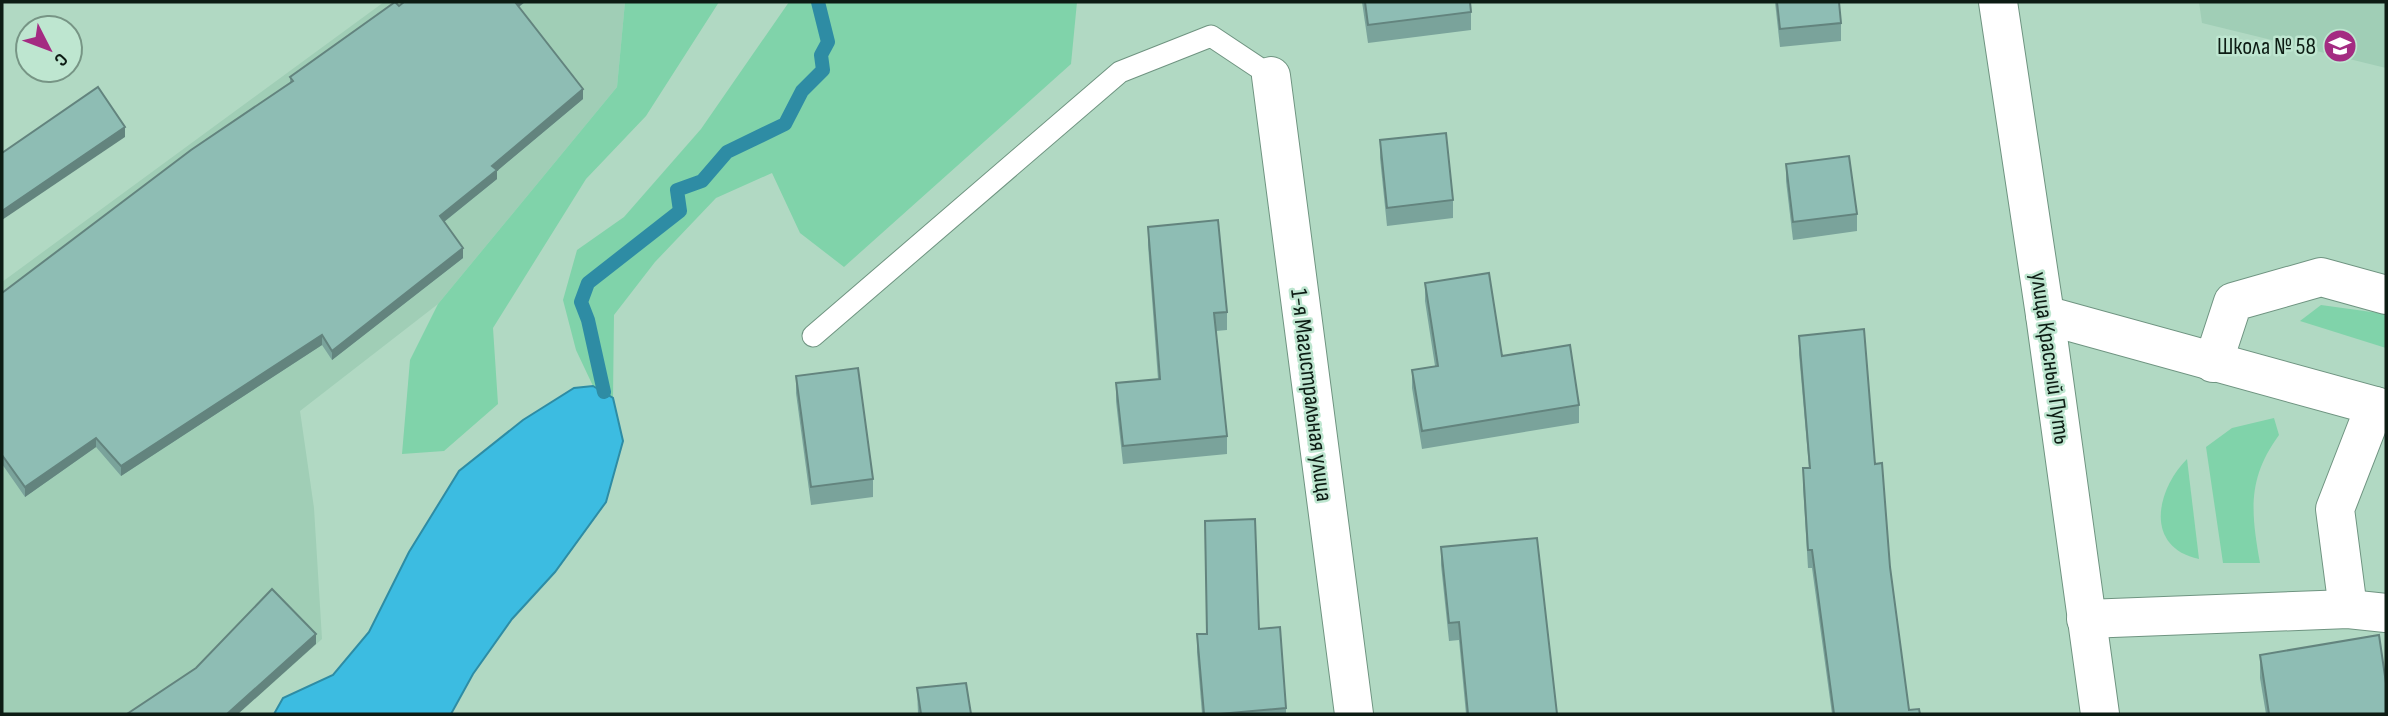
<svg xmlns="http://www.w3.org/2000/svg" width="2388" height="716" viewBox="0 0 2388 716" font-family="'Sofia Sans Condensed',sans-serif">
  <rect width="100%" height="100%" fill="#b1d9c3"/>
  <g fill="#a0ceb6">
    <path d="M384,2H625L617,87L438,304L300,411L314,508L322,639L238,714H2V282Z"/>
    <path d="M2199,2H2386V68L2202,23Z"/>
  </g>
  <g fill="#80d3aa">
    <path d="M625,2H719L646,116L586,179L493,328L498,404L444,451L402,454L410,360L438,304L617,87Z"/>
    <path d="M789,2H1077L1071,64L844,267L800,233L772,173L716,198L655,262L614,315L613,398L593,386L576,350L563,300L577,250L624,217L701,129Z"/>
    <path d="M2321,305L2386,314V348L2300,321Z"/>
    <path d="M2274,418L2279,435C2247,479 2251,512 2260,563H2223L2206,447L2232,428Z"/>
    <path d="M2187,459L2199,559C2144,547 2156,490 2187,459Z"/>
  </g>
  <path fill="#3cbce1" stroke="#2e8ca4" stroke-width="2" d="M593,386L613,398L623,441L606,502L555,572L512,619L473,674L451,714H274L283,698L333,675L369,632L409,552L459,471L523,420L574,388Z"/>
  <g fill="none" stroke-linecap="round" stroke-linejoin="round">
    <path stroke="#2e8ca4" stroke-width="14" d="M604,392L588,320L581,302L588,283L680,211L677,190L702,181L727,152L785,124L802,91L823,70L821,55L828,42L818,2"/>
    <defs>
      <path id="lane" d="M813,336L1120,72L1211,36L1271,76"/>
      <g id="street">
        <path d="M1271,76L1354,714"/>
        <path d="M2213,363L2233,302L2321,277L2386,295"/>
        <path d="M2348,609L2335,509L2375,406"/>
      </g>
      <g id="secondary">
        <path d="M1998,2L2045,315L2100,714"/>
        <path d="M2045,315L2386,409"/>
        <path d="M2086,619L2348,609L2386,613"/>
      </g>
    </defs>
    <use href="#lane" stroke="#6f9481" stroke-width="23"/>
    <use href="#street" stroke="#6f9481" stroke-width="40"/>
    <use href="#secondary" stroke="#6f9481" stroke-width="40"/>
    <use href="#lane" stroke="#fff" stroke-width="21"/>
    <use href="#street" stroke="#fff" stroke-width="38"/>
    <use href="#secondary" stroke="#fff" stroke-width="38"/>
  </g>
  <g fill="#7aa39b">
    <path d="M525,2L519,7L583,99L497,171V179L444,222L463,258L332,360L322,345L121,476L96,447L25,497L2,464V293L290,83V77L399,6Z"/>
    <path d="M1362,2H1470L1471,12V30L1368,43Z"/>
    <path d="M1775,2H1839L1841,23V41L1780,47Z"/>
    <path d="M1380,140L1453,200V218L1387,226L1380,158Z"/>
    <path d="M1786,164L1857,214V231L1793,240L1786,181Z"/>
    <path d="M1148,227L1227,312V330L1216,331L1227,436V454L1123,464L1116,401V383L1158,379L1148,245Z"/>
    <path d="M1425,283L1502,356L1579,405V423L1422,449L1412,388V370L1435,366L1425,301Z"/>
    <path d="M1799,336L1875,464L1909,710L1920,714H1832L1812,568H1808L1803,486V468H1809L1799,354Z"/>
    <path d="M796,376L873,479V497L811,505L796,393Z"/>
    <path d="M1441,547L1557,714H1466L1459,640L1449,641L1441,565Z"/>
    <path d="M1259,629L1286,708V714H1202L1197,652V634Z"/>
    <path d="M2260,655L2386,714H2266L2260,678Z"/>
    <path d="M917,688L971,714H918Z"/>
  </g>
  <g fill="#63847e">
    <path d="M514,2H525L514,10Z"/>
    <path d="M583,89V99L497,171V179L440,225V216L492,166Z"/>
    <path d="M125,127V137L2,220V211Z"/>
    <path d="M463,248V258L332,360V351Z"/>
    <path d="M322,335V345L121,476V466Z"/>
    <path d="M96,438V447L25,497V487Z"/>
    <path d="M316,634V644L238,714H227Z"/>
  </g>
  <g fill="#8ebdb4" stroke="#63847e" stroke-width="2">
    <path d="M395,2L399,6L404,2H515L583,89L492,166L497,170L440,216L463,248L332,351L322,335L121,466L96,438L25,487L2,455V293L191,150L293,81L290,77Z"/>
    <path d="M1365,2H1470L1471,12L1368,25Z"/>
    <path d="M1777,2H1839L1841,23L1780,29Z"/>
    <path d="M98,87L125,127L2,211V153Z"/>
    <path d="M1446,133L1453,200L1387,208L1380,140Z"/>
    <path d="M1849,156L1857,214L1793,222L1786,164Z"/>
    <path d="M1218,220L1227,312L1214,313L1227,436L1123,446L1116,383L1160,379L1148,227Z"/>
    <path d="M1489,273L1502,356L1570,345L1579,405L1422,431L1412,370L1438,366L1425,283Z"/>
    <path d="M1864,329L1875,464L1882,463L1890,567L1909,710L1919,709L1920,714H1834L1812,550H1808L1803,468H1810L1799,336Z"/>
    <path d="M858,368L873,479L811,487L796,376Z"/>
    <path d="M1255,519L1259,629L1280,627L1286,708L1219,714H1204L1197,634H1207L1205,521Z"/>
    <path d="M1537,538L1557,714H1468L1459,622L1449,623L1441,547Z"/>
    <path d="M272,589L316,634L227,714H127L196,668Z"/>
    <path d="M2379,635L2386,683V714H2269L2260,655Z"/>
    <path d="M966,683L971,714H921L917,688Z"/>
  </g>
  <defs>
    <symbol id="school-disc" viewBox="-11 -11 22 22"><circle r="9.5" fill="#a42b82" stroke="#bee6d0"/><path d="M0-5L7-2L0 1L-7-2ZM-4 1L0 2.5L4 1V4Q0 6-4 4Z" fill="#fff"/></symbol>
  </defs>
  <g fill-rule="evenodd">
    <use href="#school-disc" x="2321" y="27" width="38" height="38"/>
  </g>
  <g text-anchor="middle" stroke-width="5" stroke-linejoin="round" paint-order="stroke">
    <g font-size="24" fill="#0d1c14" stroke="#bee6d0" text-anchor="end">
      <text x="2316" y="54">Школа № 58</text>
    </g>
    <g font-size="24" fill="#0d1c14" stroke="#bee6d0">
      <text transform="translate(2051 358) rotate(82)" y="8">улица Красный Путь</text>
      <text transform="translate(1312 395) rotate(83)" y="8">1-я Магистральная улица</text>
    </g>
  </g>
  <rect width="2388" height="716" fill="none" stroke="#0d1c14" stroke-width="7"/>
  <g transform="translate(49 49) rotate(132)"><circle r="33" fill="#bee6d0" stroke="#779585" stroke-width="2"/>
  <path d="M0-5L12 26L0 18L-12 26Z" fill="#a42b82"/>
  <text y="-10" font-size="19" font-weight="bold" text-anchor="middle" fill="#0d1c14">С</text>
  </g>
</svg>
